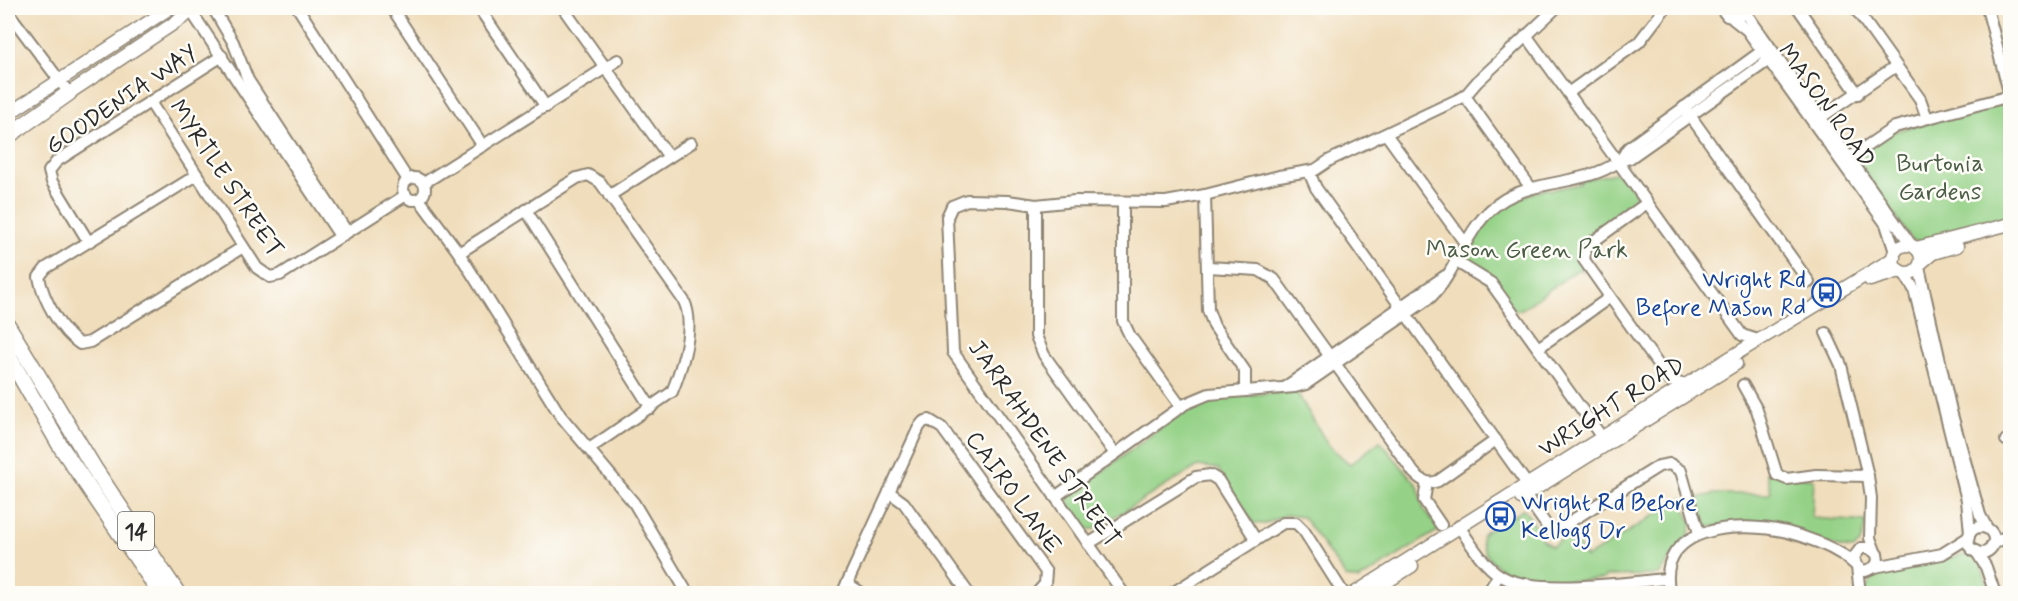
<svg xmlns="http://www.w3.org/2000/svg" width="2018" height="601" viewBox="0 0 2018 601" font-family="Mynerve,sans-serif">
  <rect width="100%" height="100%" fill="#fdfcf7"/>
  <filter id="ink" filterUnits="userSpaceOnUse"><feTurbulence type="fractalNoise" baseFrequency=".0167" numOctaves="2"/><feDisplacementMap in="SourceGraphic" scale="12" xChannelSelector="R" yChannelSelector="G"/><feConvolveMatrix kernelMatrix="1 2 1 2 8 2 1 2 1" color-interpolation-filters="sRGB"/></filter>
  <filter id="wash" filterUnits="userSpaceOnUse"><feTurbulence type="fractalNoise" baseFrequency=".008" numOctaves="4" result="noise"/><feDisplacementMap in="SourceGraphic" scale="24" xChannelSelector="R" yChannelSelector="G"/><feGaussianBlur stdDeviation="1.35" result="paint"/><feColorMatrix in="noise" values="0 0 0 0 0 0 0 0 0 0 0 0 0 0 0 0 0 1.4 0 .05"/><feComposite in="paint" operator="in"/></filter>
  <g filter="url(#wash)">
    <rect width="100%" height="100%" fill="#f0ddbb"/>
    <g fill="#95d287" stroke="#607e59" stroke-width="1.5">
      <path d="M2010,100V218L1919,242L1912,240L1859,163L1861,156L1892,132Z"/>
      <path d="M1615,173L1624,178L1636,194L1634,206L1581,246L1579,255L1583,272L1580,268L1522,309L1515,310L1465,259L1466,247L1492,214H1496L1510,201L1547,188L1550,190L1579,184L1582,180Z"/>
      <path d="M1296,391L1328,445L1350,464L1380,441L1418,486L1423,508L1439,530L1359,580L1346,577L1303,517L1285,515L1265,524L1253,523L1218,469L1198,466L1095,529H1085L1068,504L1069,496L1184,411L1213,398Z"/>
      <path d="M1771,472L1814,479L1812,518L1866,522L1860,544L1853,549L1843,548C1817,541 1791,530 1766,523C1745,517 1718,533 1701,524L1692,499L1714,494H1768L1771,491L1766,473Z"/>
      <path d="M1682,498L1691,524L1690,532L1659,575L1606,576L1603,579L1557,582C1551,577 1535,578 1529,582C1509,577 1479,559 1482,536L1485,532L1524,509L1536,527L1540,528L1541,539L1552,546L1562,539L1568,527L1586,558Z"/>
      <path d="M1968,554L1979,559L1991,594H1864L1875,572Z"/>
    </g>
  </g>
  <g filter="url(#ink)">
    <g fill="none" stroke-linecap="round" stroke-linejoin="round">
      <defs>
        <g id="minor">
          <path d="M189,8L340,236"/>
          <path d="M213,8L233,42L248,80L347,232"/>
          <path d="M298,8L408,180"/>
          <path d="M392,8L483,146"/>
          <path d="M479,8L546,107"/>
          <path d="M563,8L669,157"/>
          <path d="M1721,8L1727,16L1739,18"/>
          <path d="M1798,8L1858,94"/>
          <path d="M1855,8L1920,99L1927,118"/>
          <path d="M8,12L69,93"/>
          <path d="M1745,12L1912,246"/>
          <path d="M1733,19L1747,30L1886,224L1895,252"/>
          <path d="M1526,35L1618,162L1620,161"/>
          <path d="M1568,93L1639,42L1665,8"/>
          <path d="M1465,96L1531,188"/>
          <path d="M150,102L257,268L270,277L280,275L406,195"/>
          <path d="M1684,107L1809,282"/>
          <path d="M1820,118L1896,66"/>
          <path d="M1386,134L1465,243"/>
          <path d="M1849,158L1895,127L2010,96L1987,8"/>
          <path d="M1620,161L1628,148L1762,51"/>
          <path d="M1620,161L1630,158L1769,60"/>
          <path d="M1309,172L1316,188L1527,484"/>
          <path d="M197,175L46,268L39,277C43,299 61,332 80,344L90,342L243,247"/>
          <circle cx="414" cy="189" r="11"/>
          <path d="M424,183L618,60"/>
          <path d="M1205,195L1208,310L1214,326L1245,371V391"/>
          <path d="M609,196L691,143"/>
          <path d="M419,199L459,253L560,415L634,503L688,594"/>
          <path d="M1123,202V321L1130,336L1181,407"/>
          <path d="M1647,203L1591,243L1586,248L1584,260L1669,380L1685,385"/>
          <path d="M1036,205V336L1044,355L1115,454"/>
          <path d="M526,210L651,408"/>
          <path d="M88,241L52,182L49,171L57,161L222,56"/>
          <path d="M459,253L577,178L588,175L600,182L684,301C696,326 682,367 672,392L589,449"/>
          <path d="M1455,261L1491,283L1606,443"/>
          <path d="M1208,267L1258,270L1274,279L1414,473C1421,480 1428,485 1438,481L1496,440"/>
          <path d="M1919,267L1951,411L1980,515L1987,528"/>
          <path d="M1904,273L1914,289L1967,500L1970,533"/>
          <path d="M1826,333L1841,365L1868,476L1871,498L1870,538L1875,551"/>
          <path d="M1538,348L1609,298"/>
          <path d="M1288,385L1445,276"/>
          <path d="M1743,385L1757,410L1777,475L1787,479L1816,475L1868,476"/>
          <path d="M2006,440L2010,439"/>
          <path d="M1427,483L1424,500L1441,525"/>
          <path d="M889,492L904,503L969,594"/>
          <path d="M1525,495L1552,533L1659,466L1670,464L1681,471L1699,533"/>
          <path d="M1055,497L1185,404L1209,394L1295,387L1306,384L1431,297C1460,268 1466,222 1505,199C1540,179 1584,185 1618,162L1742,335L1758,340"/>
          <path d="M1459,526C1470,543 1484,566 1501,576C1535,596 1626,582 1667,579"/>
          <circle cx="1981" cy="540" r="13"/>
          <path d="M1088,544L1196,477L1210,475L1218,480L1256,540"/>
          <path d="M1992,545L2010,534"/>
          <path d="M1976,551L1986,567L1995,594"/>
          <path d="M1857,567L1860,594"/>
          <path d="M1875,567L1942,554L1969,537"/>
          <path d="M847,583L863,594"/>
          <path d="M842,594L919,427L923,422L929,420L942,428L1046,572L1045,584L1036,594"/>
          <path d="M1124,594L953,352L947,217L952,206L967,200L1008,201L1036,205L1075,201L1166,202L1205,195L1279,176L1315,170L1330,160L1465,96L1477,82L1556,8"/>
          <path d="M1171,594L1283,523H1296L1304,531L1344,594"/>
          <path d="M1487,594L1499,575"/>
          <path d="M1670,594C1653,524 1741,521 1787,532C1806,537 1827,545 1843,555C1851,560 1857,568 1865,571L1875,567L1878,561L1877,554L1869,548H1861L1854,557L1856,565"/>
        </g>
        <g id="major">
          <path d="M63,97L197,8"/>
          <path d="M8,114L170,8"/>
          <circle cx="1907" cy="259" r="14"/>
          <path d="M1916,248L2010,224"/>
          <path d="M1921,263L1933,253L1957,246"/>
          <path d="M1870,280L1900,271"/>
          <path d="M1521,498L1736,364"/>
          <path d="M1353,594L1685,385L1894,258"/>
          <path d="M1368,594L1412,566"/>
        </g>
        <g id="highway">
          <path d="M8,136L69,93"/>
          <path d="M8,326L94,468L178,594"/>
          <path d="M8,355L61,447L161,594"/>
        </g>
      </defs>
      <use href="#minor" stroke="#8e8473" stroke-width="14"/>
      <use href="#major" stroke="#8e8473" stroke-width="15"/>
      <use href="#highway" stroke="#8e8473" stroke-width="18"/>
      <use href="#minor" stroke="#fff" stroke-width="10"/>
      <use href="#major" stroke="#fff" stroke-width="12"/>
      <use href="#highway" stroke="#fff" stroke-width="15"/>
    </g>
  </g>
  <defs>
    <symbol id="bus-ring" viewBox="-11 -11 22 22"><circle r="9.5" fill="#fdfcf7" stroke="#1a4fb4" stroke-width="1.5"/><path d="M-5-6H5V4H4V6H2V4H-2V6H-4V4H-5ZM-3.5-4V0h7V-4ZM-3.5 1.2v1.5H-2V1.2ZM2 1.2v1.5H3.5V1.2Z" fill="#1a4fb4"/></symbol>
  </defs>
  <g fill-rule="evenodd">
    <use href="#bus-ring" x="1810" y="276" width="33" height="33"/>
    <use href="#bus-ring" x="1484" y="500" width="33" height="33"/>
  </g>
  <g text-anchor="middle" stroke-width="5" stroke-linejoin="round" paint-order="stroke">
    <rect fill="#fdfcf7" stroke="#6a6a68" stroke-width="1.5" x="118" y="512" width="36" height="38" rx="4.5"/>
    <g font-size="22" font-weight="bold" fill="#2b2b2b">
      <text x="136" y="539">14</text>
    </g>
    <g font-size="24" fill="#2b2b2b" stroke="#fdfcf7">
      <text transform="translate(121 99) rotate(-34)" y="8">GOODENIA WAY</text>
      <text transform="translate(1827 105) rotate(54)" y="8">MASON ROAD</text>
      <text transform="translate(227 178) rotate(56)" y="8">MYRTLE STREET</text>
      <text transform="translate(1611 406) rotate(-32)" y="8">WRIGHT ROAD</text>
      <text transform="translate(1045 443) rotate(55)" y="8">JARRAHDENE STREET</text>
      <text transform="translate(1014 492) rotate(54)" y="8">CAIRO LANE</text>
    </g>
    <g font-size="24" fill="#4b5d47" stroke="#fdfcf7">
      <text x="1940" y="171">Burtonia<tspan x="1940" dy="28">Gardens</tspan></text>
      <text x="1527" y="257">Mason Green Park</text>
    </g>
    <g font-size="24" fill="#164399" stroke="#fdfcf7" text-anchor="end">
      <text x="1806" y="287">Wright Rd<tspan x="1806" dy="28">Before Mason Rd</tspan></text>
      <text x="1521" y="510" text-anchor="start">Wright Rd Before<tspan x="1521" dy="28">Kellogg Dr</tspan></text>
    </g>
  </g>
  <rect width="2018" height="601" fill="none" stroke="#fdfcf7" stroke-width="30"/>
</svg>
